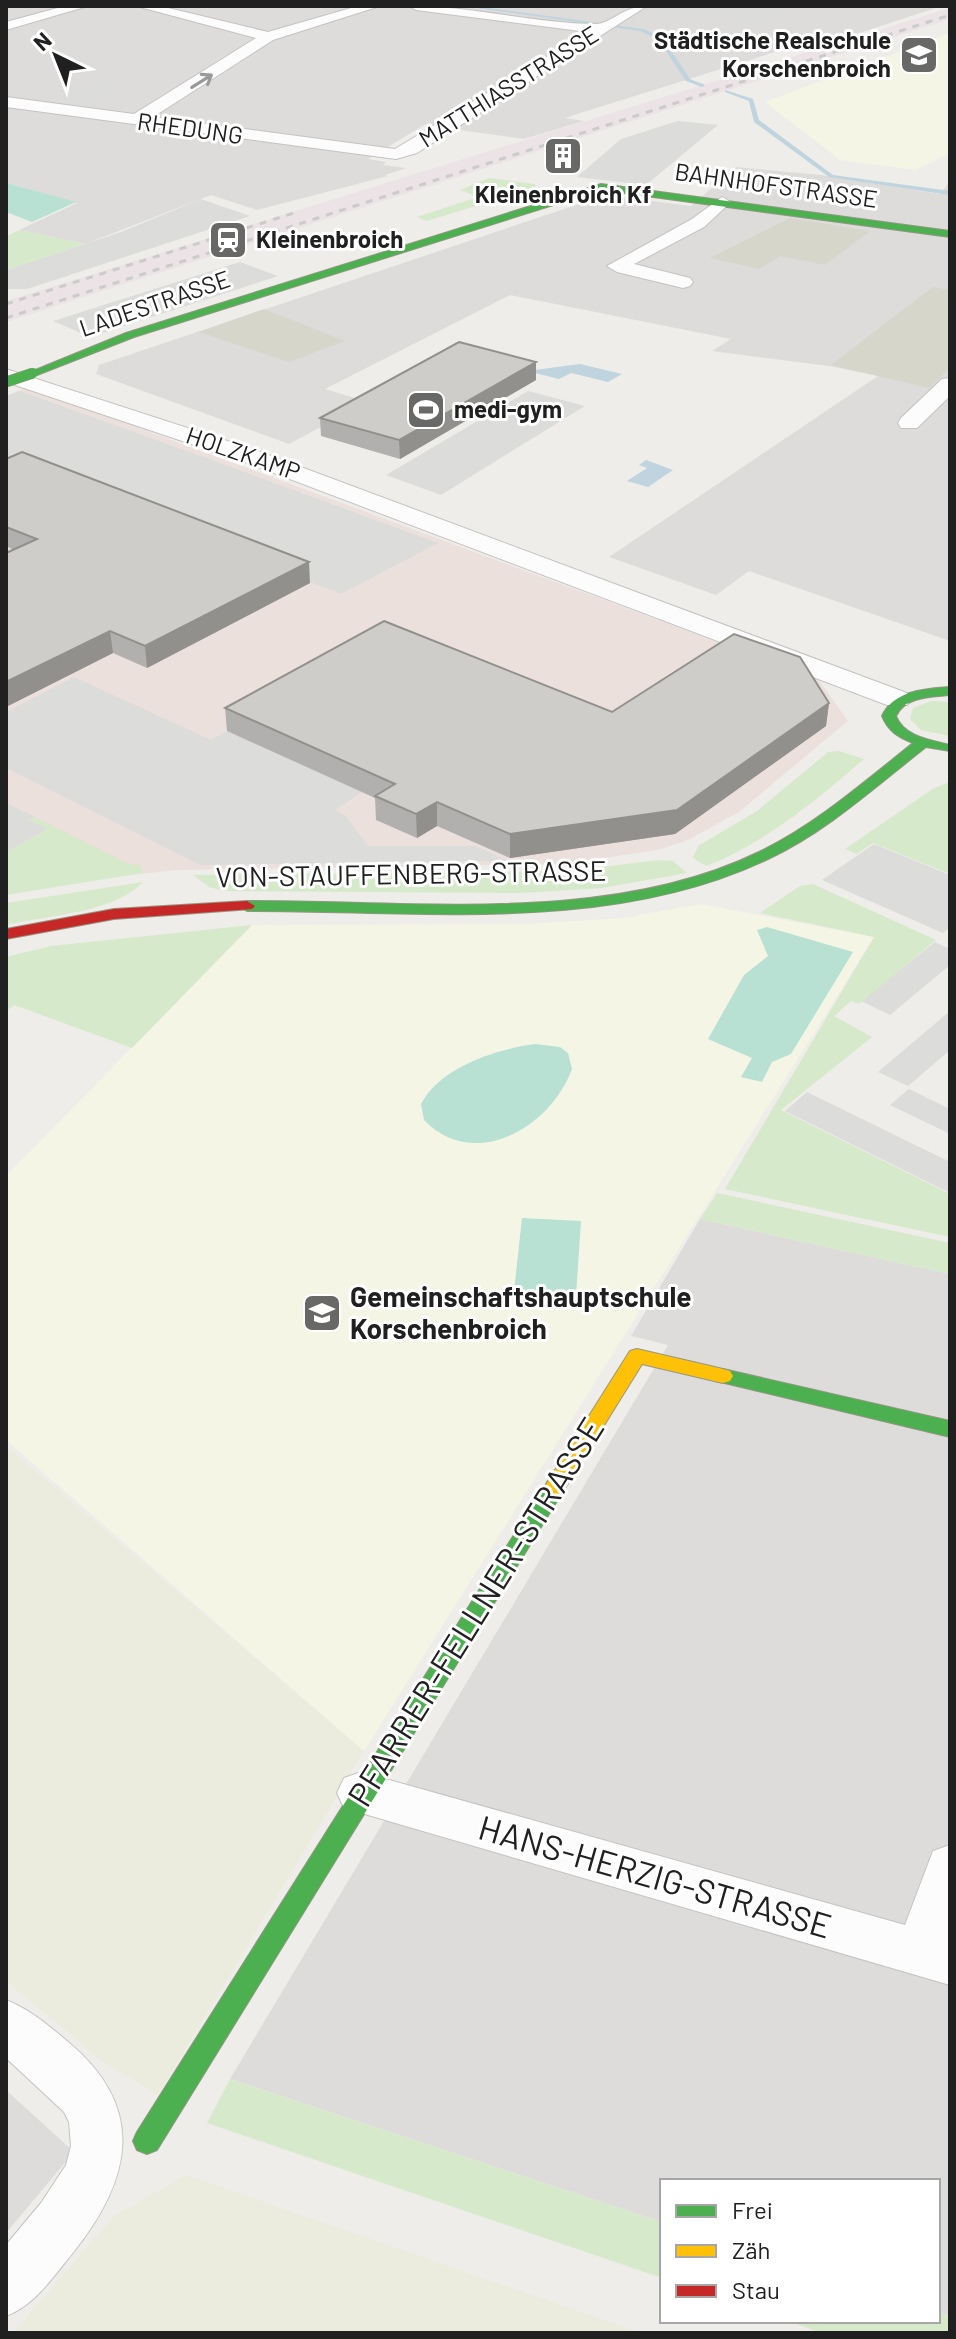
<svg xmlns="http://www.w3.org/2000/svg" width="956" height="2339" viewBox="0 0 956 2339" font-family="Barlow,sans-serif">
  <rect width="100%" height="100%" fill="#eeede9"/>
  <g fill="#dddcda">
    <path d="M6,6H942L841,39L826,36L571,116L565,118L584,121L524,139L424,125L368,159L386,162L383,165L406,168L385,175L388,176L257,210L211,195L85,244L19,230L77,203L6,183Z"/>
    <path d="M736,167L821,175L940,194L950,181V641L749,571L716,595L609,557L878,376L829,366L712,351L731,339L510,295L325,389L368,402L289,444L96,374L99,365L606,195L691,206Z"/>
    <path d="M700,1219L950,1274V2316L938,2312V2181H662V2222L230,2079L668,1345L631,1336Z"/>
    <path d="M6,2090L74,2152L6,2233Z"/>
  </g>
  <path fill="#ebe0dc" d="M28,387L818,679L848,721L739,812L686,841L657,850L565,864L178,870L81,880L6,895V396Z"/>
  <path fill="#ebe3e6" d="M950,8V19L6,322V301Z"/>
  <g fill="#f5f5e6">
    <path d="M950,33V153L916,170L840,160L765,102Z"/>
    <path d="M701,904L874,937L364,1751L6,1440V1176L252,925L528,924L623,918Z"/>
  </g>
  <g fill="#dcdcda">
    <path d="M654,6H796L764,23L644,12Z"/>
    <path d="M98,81L131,84L87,105L53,100Z"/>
    <path d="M678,121L718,125L646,185L577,177L621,139Z"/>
    <path d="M201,199L250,216L27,289H6V270L121,232Z"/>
    <path d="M240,262L278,276L90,337L53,321Z"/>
    <path d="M20,391L223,464L438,543L341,594L6,463V396Z"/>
    <path d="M528,391L585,406L441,495L386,475Z"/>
    <path d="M74,677L211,740L227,731L362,792L335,810L345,815L368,846H476L508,861L200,865L6,768V712Z"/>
    <path d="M6,803L35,817L31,819L49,828L6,852Z"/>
    <path d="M874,844L950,875V927L943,933L822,880Z"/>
    <path d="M935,942L950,949V965L890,1015L861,1001Z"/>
    <path d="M950,1011V1050L908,1086L878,1072Z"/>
    <path d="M909,1089L950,1109V1134L890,1105Z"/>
    <path d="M807,1092L950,1162V1193L785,1111Z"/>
  </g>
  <g fill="#d6d6cb">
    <path d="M790,218L870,231L825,265L780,256L759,269L710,258Z"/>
    <path d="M933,287L950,290V368L929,388L831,365Z"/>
    <path d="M264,309L345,341L289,362L199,332Z"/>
  </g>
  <g fill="#ebecdd">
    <path d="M6,1446L364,1751L158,2095L103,2062L6,1981Z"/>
    <path d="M186,2175L641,2333H13L114,2216Z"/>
  </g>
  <g fill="#d7e9cb">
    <path d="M489,178L535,184L537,190L531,189L427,221L417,217L478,197L460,190Z"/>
    <path d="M19,230L85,244L6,270V237Z"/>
    <path d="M931,701L950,702V736L921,730L910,719L913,708Z"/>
    <path d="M839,751L864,759C815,801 767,842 706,866L693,858L698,846L757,811L828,752Z"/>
    <path d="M950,782V874L873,843L857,854L845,849L934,788Z"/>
    <path d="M35,817L129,864L140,865L143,873L6,895V852L48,829L29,820Z"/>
    <path d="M658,860L673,861L687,873L602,888L522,893L224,891L209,887L193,875L571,871Z"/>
    <path d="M143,882C114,913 49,915 6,925V903Z"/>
    <path d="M813,884L936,940L859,1004L851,1001L834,1016L872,1037L781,1110L950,1194V1237L725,1189L874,937L760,913L800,886Z"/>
    <path d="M252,925L132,1048L14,1005L6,1011V957L51,946Z"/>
    <path d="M717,1193L950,1243V1274L700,1219Z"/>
    <path d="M230,2079L662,2222V2278L207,2123Z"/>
    <path d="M938,2312L950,2316V2333H822L787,2321H938Z"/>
  </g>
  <g fill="#b8e1d4">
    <path d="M6,183L76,202L32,222L6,212Z"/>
    <path d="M767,927L853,952L791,1054L772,1062L762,1082L741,1077L752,1058L708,1039L744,975L768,956L757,930Z"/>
    <path d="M535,1044L560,1047L568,1053L572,1069C550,1128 474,1172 424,1120L421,1104C440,1067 497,1049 535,1044Z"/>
    <path d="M522,1218L581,1221L576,1295L514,1291Z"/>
  </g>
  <g fill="#bfd4de">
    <path d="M580,364L622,374L608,382L571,373L559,379L527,371Z"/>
    <path d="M646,460L673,470L648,487L627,481L647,468L639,465Z"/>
  </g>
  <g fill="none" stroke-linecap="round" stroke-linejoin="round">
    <g fill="#bfd4de" fill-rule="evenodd">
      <path d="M463,6H475L643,29L662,37L690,79L705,85L702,87L686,81L658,39L640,31Z"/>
      <path d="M725,90L753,99L759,120L833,175L950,191V195L829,177L754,122L749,101L725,92Z"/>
    </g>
    <defs>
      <g id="street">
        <path d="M65,6H88L6,30V22Z"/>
        <path d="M136,6H160L268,32L358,6H380L273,40L153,117L395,149L588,32L416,10L409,6C472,6 533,23 596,24C611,24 623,6 647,6L417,153L396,159L6,107V97L134,114L256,38Z"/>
        <path d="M722,197L731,202L704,227L634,264L690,278L693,282L690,286L683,288L617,272L607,266L692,219Z"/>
        <path d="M6,369L258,451L907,693L911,699L907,705H887L242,461L6,382Z"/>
        <path d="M950,378V396L917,428H901L898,423L901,418L942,379Z"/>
        <path d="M361,1772L905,1925L933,1851L950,1845V1985L344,1808L337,1793L344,1778Z"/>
        <path d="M6,2000C29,2009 48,2025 67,2041C148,2108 132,2179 72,2254C52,2278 35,2305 6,2316V2245L41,2203L66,2165L71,2146L69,2122L64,2112L6,2058Z"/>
      </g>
      <g id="fast">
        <path d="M601,184L950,231V237L601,190L134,337L37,375L28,373L126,333Z"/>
        <path d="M950,687V695C932,697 905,696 896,716C904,737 931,740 950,745V751L926,747C875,787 826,832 768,859C609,935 418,910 247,911L239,906L247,901C410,900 608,926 759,852C815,825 864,782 913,743C898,737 888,731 882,716C894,690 925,689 950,687Z"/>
        <path d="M723,1369L950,1421V1437L716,1381L713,1376L716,1371Z"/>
        <path d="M555,1479L562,1481L565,1487L562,1493L157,2150L147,2154L137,2150L133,2141L137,2132L548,1481Z"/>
      </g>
      <path id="slow" d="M637,1349L723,1369L730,1371L733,1376L730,1381L723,1383L642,1364L562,1493L555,1495L548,1493L545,1487L548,1481L630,1351Z"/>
      <path id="jam" d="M247,901L255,906L252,909L114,919L6,939V929L114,909Z"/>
    </defs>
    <use href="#street" stroke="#c4c3c1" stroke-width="2"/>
    <use href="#fast" stroke="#939782" stroke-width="2"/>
    <use href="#slow" stroke="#939782" stroke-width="2"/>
    <use href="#jam" stroke="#939782" stroke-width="2"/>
    <use href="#street" fill="#fcfcfc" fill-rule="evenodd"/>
    <use href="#fast" fill="#4caf50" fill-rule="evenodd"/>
    <use href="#slow" fill="#ffc107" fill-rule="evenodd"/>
    <use href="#jam" fill="#c62828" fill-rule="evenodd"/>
    <g stroke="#cbcbca" stroke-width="3" stroke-dasharray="7 7" stroke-linecap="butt">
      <path d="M6,304L297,212"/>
      <path d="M6,318L950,15"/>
    </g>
    <defs>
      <path id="fast-bridge" d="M6,382L33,373"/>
    </defs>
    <use href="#fast-bridge" stroke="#939782" stroke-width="11" stroke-linecap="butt"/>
    <use href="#fast-bridge" stroke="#4caf50" stroke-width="10"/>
  </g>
  <g fill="#b2b0ae">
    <path d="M536,362V380L400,459L321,436L320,418Z"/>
    <path d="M6,459L310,583L147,668L113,653L6,707V553L14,550L6,546Z"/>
    <path d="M829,703L826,726L675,834L510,858L437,826L417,838L376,820L375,798L227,731L225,708L612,712Z"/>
  </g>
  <g fill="#91908d">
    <path d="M536,362V380L400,459L399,440Z"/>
    <path d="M309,562L310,583L147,668L145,646Z"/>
    <path d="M110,631L113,653L6,707V682Z"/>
    <path d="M829,703L826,726L675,834L510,858V834Z"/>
    <path d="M437,802V826L417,838L416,814Z"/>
  </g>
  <g fill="#cfcdca" stroke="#91908d" stroke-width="2">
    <path d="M459,342L536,362L399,440L320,418Z"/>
    <path d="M22,452L309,562L145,646L110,631L6,682V553L37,539L6,527V459Z"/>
    <path d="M384,621L612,712L734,634L800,657L829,703L677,810L510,834L437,802L416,814L375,796L395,784L225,708Z"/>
  </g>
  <defs><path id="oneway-shaft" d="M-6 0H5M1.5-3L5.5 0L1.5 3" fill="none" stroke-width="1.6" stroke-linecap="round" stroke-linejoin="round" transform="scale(2)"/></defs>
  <use stroke="#999" href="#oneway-shaft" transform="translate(202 81) rotate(-32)"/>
  <defs>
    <symbol id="school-square" viewBox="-11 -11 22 22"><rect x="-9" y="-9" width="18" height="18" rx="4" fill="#686866" stroke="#fff"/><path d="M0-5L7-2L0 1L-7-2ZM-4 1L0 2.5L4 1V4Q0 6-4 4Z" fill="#fff"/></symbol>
    <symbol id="building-square" viewBox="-11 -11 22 22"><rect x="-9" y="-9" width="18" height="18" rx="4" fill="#686866" stroke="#fff"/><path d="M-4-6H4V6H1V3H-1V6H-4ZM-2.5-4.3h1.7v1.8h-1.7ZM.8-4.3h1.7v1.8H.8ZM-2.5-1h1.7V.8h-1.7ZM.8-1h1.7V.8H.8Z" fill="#fff"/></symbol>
    <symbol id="station-square" viewBox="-11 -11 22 22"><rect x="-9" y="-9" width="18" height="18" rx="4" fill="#686866" stroke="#fff"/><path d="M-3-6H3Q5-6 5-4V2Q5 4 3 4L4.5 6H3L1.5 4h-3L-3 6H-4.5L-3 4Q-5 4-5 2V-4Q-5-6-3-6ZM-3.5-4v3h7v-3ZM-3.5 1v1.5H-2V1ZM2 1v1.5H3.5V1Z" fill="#fff"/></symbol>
    <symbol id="stadium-square" viewBox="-11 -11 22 22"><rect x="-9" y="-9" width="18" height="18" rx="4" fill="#686866" stroke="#fff"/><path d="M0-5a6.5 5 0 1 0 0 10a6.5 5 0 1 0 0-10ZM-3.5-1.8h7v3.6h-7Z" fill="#fff"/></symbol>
  </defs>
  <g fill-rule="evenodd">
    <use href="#school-square" x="897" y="33" width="44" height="44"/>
    <use href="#building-square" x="541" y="134" width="44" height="44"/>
    <use href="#station-square" x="206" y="218" width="44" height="44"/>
    <use href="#stadium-square" x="404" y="388" width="44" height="44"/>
    <use href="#school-square" x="300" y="1291" width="44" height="44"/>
  </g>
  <g text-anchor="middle" stroke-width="6" stroke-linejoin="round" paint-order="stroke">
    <g font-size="24" font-weight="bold" fill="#202020" stroke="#fff" text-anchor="start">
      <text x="891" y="49" text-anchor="end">Städtische Realschule<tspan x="891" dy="28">Korschenbroich</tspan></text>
      <text x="563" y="203" text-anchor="middle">Kleinenbroich Kf</text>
      <text x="256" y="248">Kleinenbroich</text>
      <text x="454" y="418">medi-gym</text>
    </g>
    <g font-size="24" fill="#202020" stroke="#fff">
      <text transform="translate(509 87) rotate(-32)" y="8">MATTHIASSTRASSE</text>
      <text transform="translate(190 129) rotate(8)" y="8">RHEDUNG</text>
      <text transform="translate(776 186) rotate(8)" y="8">BAHNHOFSTRASSE</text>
      <text transform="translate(155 304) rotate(-19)" y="8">LADESTRASSE</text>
      <text transform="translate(243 454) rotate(19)" y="8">HOLZKAMP</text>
    </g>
    <g font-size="28" fill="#202020" stroke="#fff">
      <text transform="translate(411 874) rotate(-1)" y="10">VON-STAUFFENBERG-STRASSE</text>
    </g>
    <g font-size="28" font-weight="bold" fill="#202020" stroke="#fff" text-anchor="start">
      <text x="350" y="1307">Gemeinschaftshauptschule<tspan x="350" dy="32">Korschenbroich</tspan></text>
    </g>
    <g font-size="34" fill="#202020" stroke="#fff">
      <text transform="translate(476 1612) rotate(-58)" y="12">PFARRER-FELLNER-STRASSE</text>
      <text transform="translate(655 1877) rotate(16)" y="12">HANS-HERZIG-STRASSE</text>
    </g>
  </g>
  <rect width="956" height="2339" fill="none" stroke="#202020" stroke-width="16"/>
  <rect x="660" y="2179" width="280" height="144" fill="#ffffff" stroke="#a6a6a6" stroke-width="2"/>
  <rect x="676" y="2205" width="40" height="12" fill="#4caf50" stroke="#a6a6a6" stroke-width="2"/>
  <text x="732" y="2219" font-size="24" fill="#202020">Frei</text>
  <rect x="676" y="2245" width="40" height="12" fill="#ffc107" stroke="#a6a6a6" stroke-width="2"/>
  <text x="732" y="2259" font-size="24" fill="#202020">Zäh</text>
  <rect x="676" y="2285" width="40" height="12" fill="#c62828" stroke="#a6a6a6" stroke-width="2"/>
  <text x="732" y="2299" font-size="24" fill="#202020">Stau</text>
  <g transform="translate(56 56) rotate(317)" stroke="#ffffff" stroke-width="6" paint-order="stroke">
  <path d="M0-6L14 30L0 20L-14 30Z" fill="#202020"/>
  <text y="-12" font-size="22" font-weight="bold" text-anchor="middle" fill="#202020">N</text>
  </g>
</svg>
